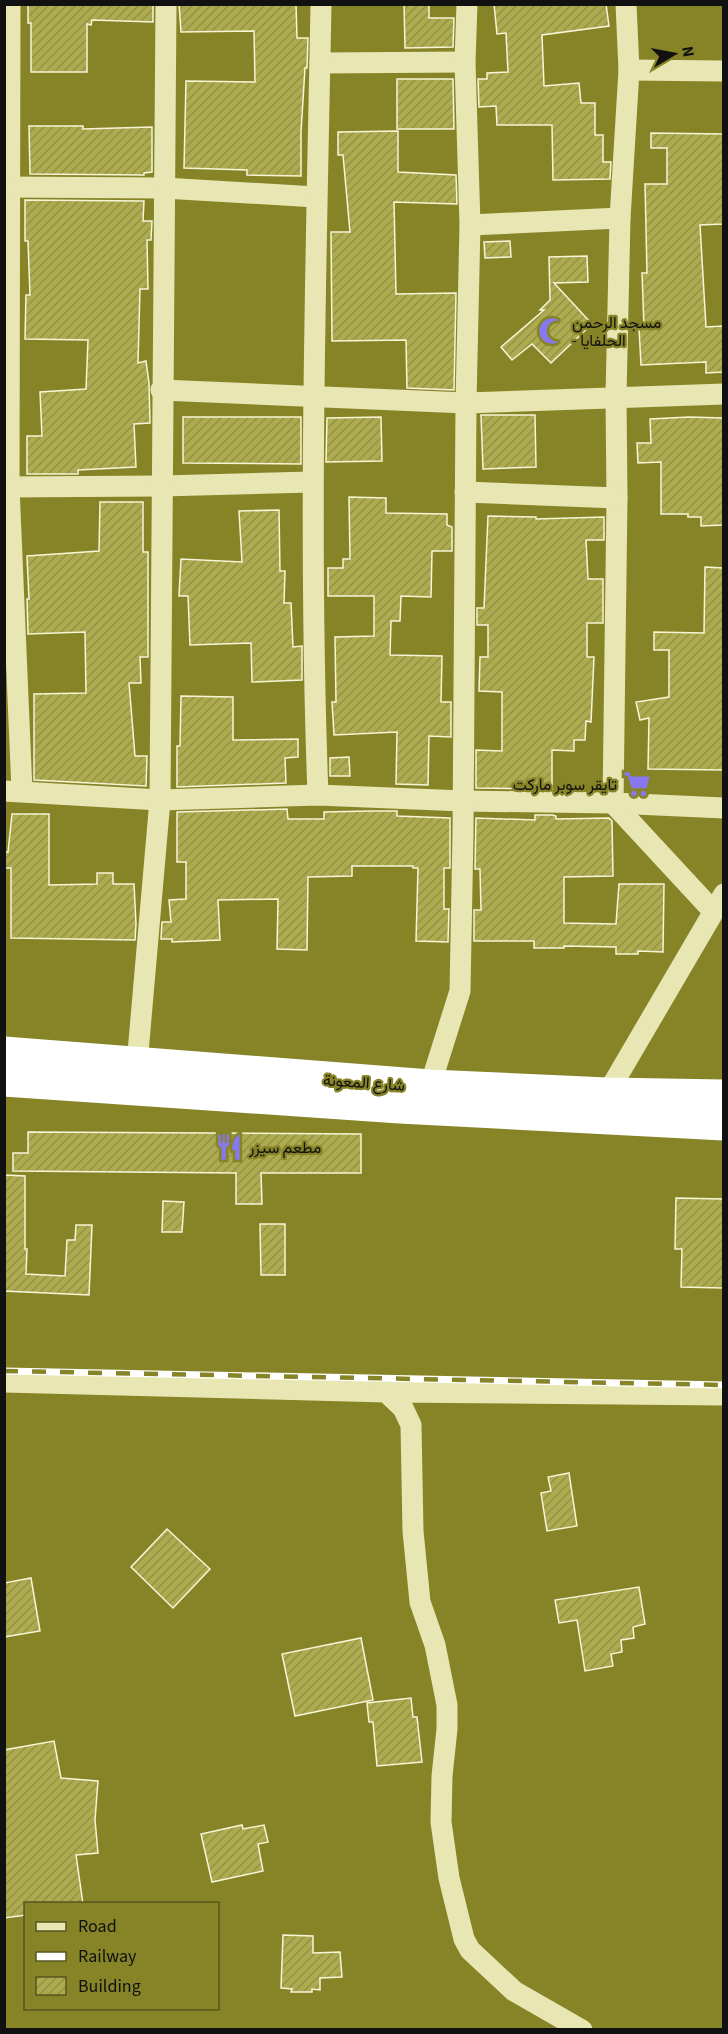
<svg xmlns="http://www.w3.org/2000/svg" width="728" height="2034" viewBox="0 0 728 2034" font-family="'Source Sans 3',Vazirmatn,sans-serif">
  <defs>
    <pattern id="building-hatch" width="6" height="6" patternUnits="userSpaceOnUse" patternTransform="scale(1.5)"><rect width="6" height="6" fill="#adab50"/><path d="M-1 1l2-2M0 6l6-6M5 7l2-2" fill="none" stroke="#949245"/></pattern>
  </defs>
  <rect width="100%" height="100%" fill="#868427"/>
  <g fill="url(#building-hatch)" stroke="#f6f5d6" stroke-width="1.5">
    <path d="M28,4H153V22L92,20L91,25L87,24V72H31V23H28Z"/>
    <path d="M179,4H296L297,38H308L307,68H305L301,132V176L247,175V170L184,168L186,81L255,82L254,31L181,32Z"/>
    <path d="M404,4H429V18H454L453,47L405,48Z"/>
    <path d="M494,4H606L609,26L542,35L544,86L579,83L581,103H595V135H603V162H611L610,179L553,180L552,125H497L496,106L479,107L478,79H487V73L508,72L506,33L497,34Z"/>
    <path d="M397,79H453L454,129H397Z"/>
    <path d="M29,126H83V129L152,127V172L144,173V175L30,174Z"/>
    <path d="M398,131V172L456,175L457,204L394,202L396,294L456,293L454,390L407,388L406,340L332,341L331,232H350L343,155H338V132Z"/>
    <path d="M651,133L723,134V224L700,225L706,327L723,326V372L706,373V362L641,365L639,328L644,327L642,273H647L645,184H667V148H651Z"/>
    <path d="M25,200L144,201L143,221H152L151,240H147L148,289H140L138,363L146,361L149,383L150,423L134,424L136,467L78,470V474H27V436H42L40,392L86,389L88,340L25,339L26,295H30L28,241H25Z"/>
    <path d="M510,241L511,257L485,258L484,242Z"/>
    <path d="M587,256L588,282L554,283L592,324L551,363L532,344L512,360L501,347L544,310H540L550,300L549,257Z"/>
    <path d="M481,415H535L536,467L483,469Z"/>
    <path d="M183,417H301V464L183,463Z"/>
    <path d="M381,417L382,461L326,462L327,418Z"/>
    <path d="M689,417L723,418V525L701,526V517H688V514H661V462L638,463L637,443H651L650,419Z"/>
    <path d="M349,497L386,498V513L447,514V525L452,527V551H432L431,597L401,596L400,621H391L390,655L442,656L441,702H451V737L429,736L428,785L396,784L397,732L334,735L332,702H336L335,637L374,636V596H328V568H343V559H350Z"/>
    <path d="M100,502H143V552H148V657H140L141,683H129L135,756H147L146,786L34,780V694L86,693L85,632L28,634L27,599H29L27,556L99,551Z"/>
    <path d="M279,510L280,571H285L284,603H291L293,647L302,646V680L252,682L251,643L190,645L188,596H179L181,559L242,562L239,511Z"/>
    <path d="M488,516L536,517V519L604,517V540H586L588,579H603V623H587V657H594L591,722L586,721L585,740H574V751L552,750V789L476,788V750L502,751V692L479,691L480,657H488V625H477V608H484Z"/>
    <path d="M705,567L723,568V770L648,769L649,718L640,720L636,702L669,697V650H654V632L704,633Z"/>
    <path d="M181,696L233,697V740L298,739V757L285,758L286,783L177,787V746H180Z"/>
    <path d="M349,757L350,776H330V758Z"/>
    <path d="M287,809L288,819H324V812L369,811H397V816L450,818V868H444V909H449L448,942L416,941L418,868H413V866H352V876L308,877L307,950L277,949L278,899L218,900L220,940L172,942V939H161L162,922H171L169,900L186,899V862H177V812Z"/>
    <path d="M12,814H49V885L97,884V873H113V884H134L136,924L135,940L11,938V868H4V852H8Z"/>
    <path d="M535,815H552L556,816V819L609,818L612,821L613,876L564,877V923L616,924L619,884H664L663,952L638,951V954H616V947L564,946V948H534V941H474V910H481L480,869H475L476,818L535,820Z"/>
    <path d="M28,1132L361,1134V1173H261L262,1204H236V1173L13,1171V1153H28Z"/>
    <path d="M4,1175L25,1176V1249H27L26,1274L65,1276L67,1240H75L76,1225H92L89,1295L4,1291Z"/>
    <path d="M676,1198L723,1199V1288L681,1287L682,1249H675Z"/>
    <path d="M163,1201L184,1202L182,1232H162Z"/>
    <path d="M260,1224H285V1275H261Z"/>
    <path d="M569,1473L577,1526L547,1531L541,1493L551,1491L548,1477Z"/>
    <path d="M167,1529L210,1569L173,1608L131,1567Z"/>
    <path d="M31,1578L40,1631L4,1637V1583Z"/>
    <path d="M639,1587L645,1624L633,1627L634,1638L621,1640L622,1652L611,1654L613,1666L585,1671L577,1620L559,1623L555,1600Z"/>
    <path d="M361,1638L373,1700L295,1716L282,1654Z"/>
    <path d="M411,1698L413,1717H417L422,1762L377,1766L373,1722H369L367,1703Z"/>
    <path d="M54,1741L61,1778L98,1781L95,1820L98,1853L76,1855L83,1904H26V1915L4,1918V1750Z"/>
    <path d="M242,1825L243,1829L264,1825L268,1842L258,1844L263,1871L212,1882L201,1834Z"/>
    <path d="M283,1935L313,1936V1953L340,1952L342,1977L320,1978V1990L312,1989V1992H291L292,1989L281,1988Z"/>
  </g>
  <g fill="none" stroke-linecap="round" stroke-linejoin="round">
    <g stroke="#e8e6b2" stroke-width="21">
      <path d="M10,4L9,487L22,791"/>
      <path d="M626,4L629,70L620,218L616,397L617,498L613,803L713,911"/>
      <path d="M320,63L465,62"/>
      <path d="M629,70L724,71"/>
      <path d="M4,187L164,188L316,197"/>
      <path d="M470,225L620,218"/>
      <path d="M161,390L466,403L724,394"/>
      <path d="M4,487L162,486L312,482"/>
      <path d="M465,492L617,498"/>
      <path d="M4,791L160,800L318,795L463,801L613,803L724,808"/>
      <path d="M318,795C308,532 316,268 321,4"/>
      <path d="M137,1064L160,800L166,4"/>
      <path d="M430,1086L460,991L463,833L466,403L470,225L465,62L467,4"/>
      <path d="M607,1094L724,894"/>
      <path d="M4,1382L386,1392L403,1408L411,1425L413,1531L420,1602L435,1645L447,1705V1729L442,1776L441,1822L449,1878L464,1939L470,1950L514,1991L582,2030"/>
      <path d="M386,1392L724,1395"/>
    </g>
    <g stroke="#fff" stroke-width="33">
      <path d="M4,1053L430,1086L607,1094L724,1096"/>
      <path d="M4,1080L400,1107L724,1124"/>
    </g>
    <defs>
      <path id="rail" d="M4,1371L724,1385"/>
    </defs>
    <use href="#rail" stroke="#fff" stroke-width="7"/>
    <use href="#rail" stroke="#868427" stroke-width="4.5" stroke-dasharray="14" stroke-linecap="butt"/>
  </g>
  <defs>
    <symbol id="mosque-bare" viewBox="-9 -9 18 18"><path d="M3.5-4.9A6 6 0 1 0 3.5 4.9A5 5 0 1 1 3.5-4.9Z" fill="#8778f0" stroke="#868427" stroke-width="2.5" paint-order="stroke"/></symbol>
    <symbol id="supermarket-bare" viewBox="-9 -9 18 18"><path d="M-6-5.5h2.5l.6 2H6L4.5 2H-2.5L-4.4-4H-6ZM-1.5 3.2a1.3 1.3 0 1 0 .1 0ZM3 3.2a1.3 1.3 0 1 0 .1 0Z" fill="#8778f0" stroke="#868427" stroke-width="2.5" paint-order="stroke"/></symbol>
    <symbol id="restaurant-bare" viewBox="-9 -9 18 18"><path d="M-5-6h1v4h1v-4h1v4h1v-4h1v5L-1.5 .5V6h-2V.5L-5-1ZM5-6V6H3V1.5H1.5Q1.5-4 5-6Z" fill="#8778f0" stroke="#868427" stroke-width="2.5" paint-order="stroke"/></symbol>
  </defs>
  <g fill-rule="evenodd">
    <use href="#mosque-bare" x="533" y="312" width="38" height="38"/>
    <use href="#supermarket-bare" x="618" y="765" width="38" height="38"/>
    <use href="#restaurant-bare" x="210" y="1128" width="38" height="38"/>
  </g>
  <g text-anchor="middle" stroke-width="4.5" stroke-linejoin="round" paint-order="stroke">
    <g font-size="16" fill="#111" stroke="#868427" text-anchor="start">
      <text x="572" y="328">مسجد الرحمن<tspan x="572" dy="18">- الحلفايا</tspan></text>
      <text x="617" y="790" text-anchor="end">تايقر سوبر ماركت</text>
      <text x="249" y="1153">مطعم سيزر</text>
    </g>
    <g font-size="16" fill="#111" stroke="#868427">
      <text transform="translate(364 1082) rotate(4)" y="6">شارع المعونة</text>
    </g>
  </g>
  <rect width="728" height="2034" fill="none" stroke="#111111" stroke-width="12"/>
  <rect x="24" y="1902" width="195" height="108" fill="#868427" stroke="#57561e" stroke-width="1.5"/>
  <rect x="36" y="1922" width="30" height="9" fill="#e8e6b2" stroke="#57561e" stroke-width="1.5"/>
  <text x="78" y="1932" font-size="18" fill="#111111">Road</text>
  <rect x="36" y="1952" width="30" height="9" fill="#ffffff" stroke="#57561e" stroke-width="1.5"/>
  <text x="78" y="1962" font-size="18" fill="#111111">Railway</text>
  <rect x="36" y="1977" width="30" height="18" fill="url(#building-hatch)" stroke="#57561e" stroke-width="1.5"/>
  <text x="78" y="1992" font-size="18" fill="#111111">Building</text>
  <g transform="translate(674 54) rotate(80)" stroke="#868427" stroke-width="4.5" paint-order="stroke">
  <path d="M0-4.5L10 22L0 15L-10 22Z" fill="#111111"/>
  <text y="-9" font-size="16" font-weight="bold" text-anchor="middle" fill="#111111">N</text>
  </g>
</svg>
